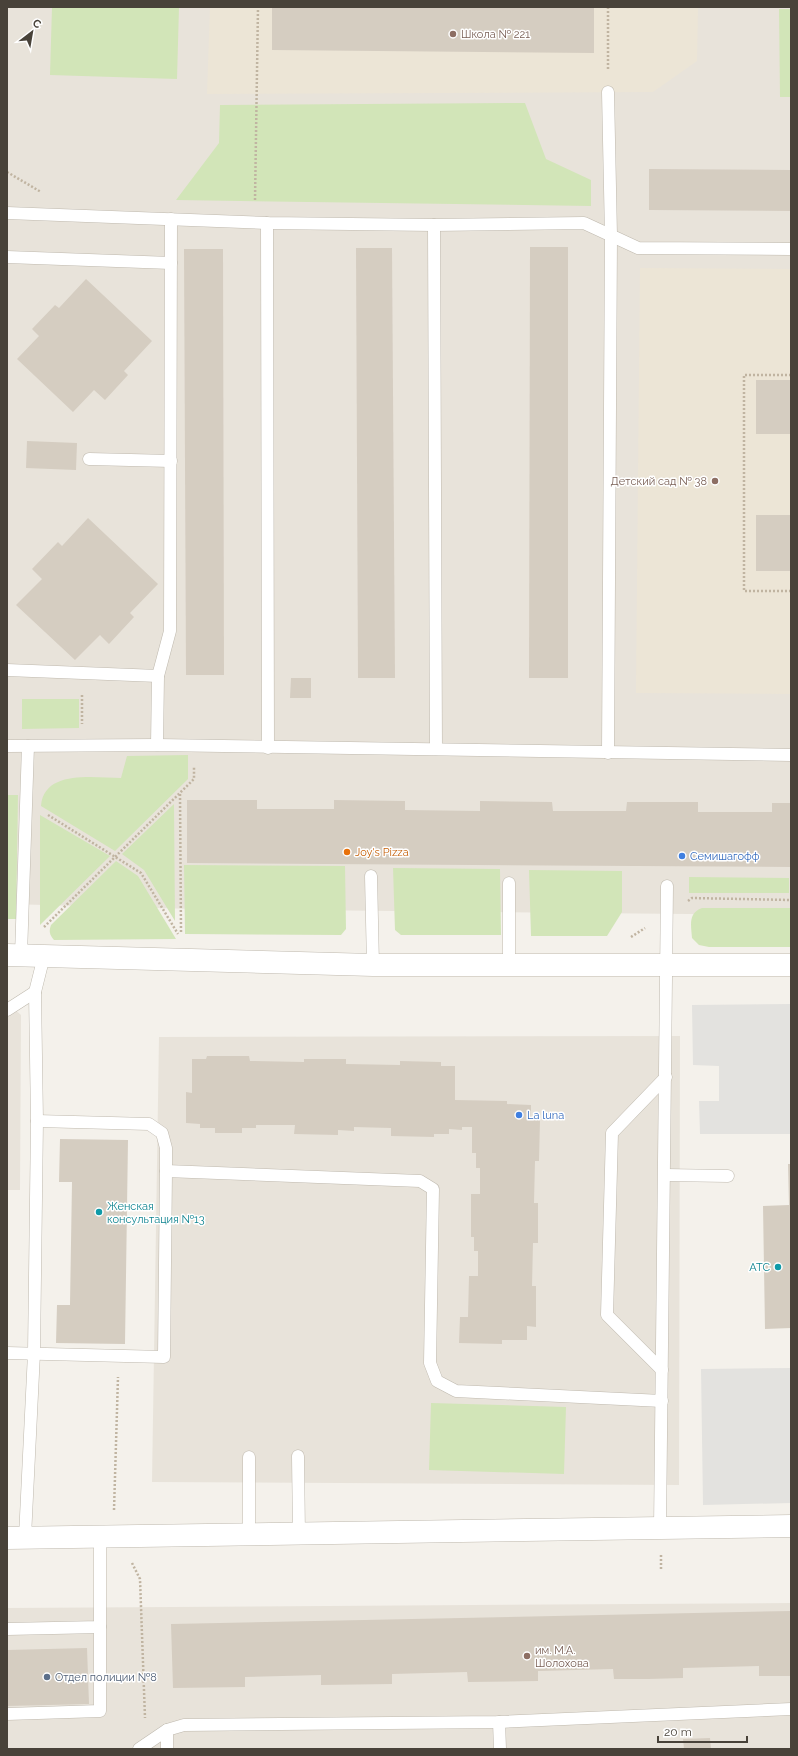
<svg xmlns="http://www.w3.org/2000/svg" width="798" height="1756" viewBox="0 0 798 1756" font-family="Raleway,sans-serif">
  <rect width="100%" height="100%" fill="#f4f1eb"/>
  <g fill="#e8e3da">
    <path d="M7,7H791V915L195,909L7,904Z"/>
    <path d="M7,1003L21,1015L20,1190H7Z"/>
    <path d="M680,1036L679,1485L152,1482L159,1037Z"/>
    <path d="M791,1603V1749H7V1608Z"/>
  </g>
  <g fill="#ece5d6">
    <path d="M210,7H698L697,61L653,92L207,94Z"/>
    <path d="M640,268L791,269V694L636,693Z"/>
  </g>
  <g fill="#d2e5b8">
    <path d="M52,7H179L177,79L50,75Z"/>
    <path d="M779,9H791V97H780Z"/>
    <path d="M525,103L546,159L591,180V206L176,200L219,143L220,105Z"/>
    <path d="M22,699H79V728L22,729Z"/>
    <path d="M188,755V779L115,851L41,806C44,769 95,778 121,778L127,756Z"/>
    <path d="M7,795H18L16,919H7Z"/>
    <path d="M174,804L175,921L144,870L122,854Z"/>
    <path d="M40,815L110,856L40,925Z"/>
    <path d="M116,861L138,876L176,939L54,940C49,934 49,931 51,925Z"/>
    <path d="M184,865L345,866L346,929L341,935L185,934Z"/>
    <path d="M393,868L500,869L501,935H401L395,930Z"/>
    <path d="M529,870L622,871V912L607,936H531Z"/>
    <path d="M689,877L789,878V893H689Z"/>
    <path d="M702,908H791V947H709L699,945L692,938C691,925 688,913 702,908Z"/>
    <path d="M431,1403L566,1407L564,1474L429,1470Z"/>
  </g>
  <g fill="#e3e2df">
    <path d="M791,1004V1134H700L699,1101H719V1066L693,1065L692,1005Z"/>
    <path d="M791,1368V1503L703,1505L701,1369Z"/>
  </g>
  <g fill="#d5cdc1">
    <path d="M272,7H594V53L272,50Z"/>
    <path d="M649,169L791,170V211L649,210Z"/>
    <path d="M530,247H568V678H529Z"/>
    <path d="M356,248H392L395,678H358Z"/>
    <path d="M184,249H223L224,675H186Z"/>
    <path d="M86,279L152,341L124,371L128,375L105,400L94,390L73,412L17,359L39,336L32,329L55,305L59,308Z"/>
    <rect x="756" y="380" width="35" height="54"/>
    <path d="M27,441L77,443L76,470L26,468Z"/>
    <rect x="756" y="515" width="35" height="56"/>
    <path d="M88,518L158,584L130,613L134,617L109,644L100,635L75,660L16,605L42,579L32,569L58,542L62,546Z"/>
    <path d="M291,678H311V698H290Z"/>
    <path d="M187,800H257V809H334V800L405,801V810L480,811V801L552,802L553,811H626L627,802H698V812H772V803H791V867L187,863Z"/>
    <path d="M207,1056H249L250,1061L304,1062V1059H346V1064L400,1065V1061L441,1062V1066H455V1100L507,1101V1104L531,1105V1119L540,1120L539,1161H535L534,1203H538V1243H533L532,1286H536V1327L527,1326V1340H502V1344L459,1343L460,1317H468L469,1276H478V1251H474V1237H471V1194H480V1168H476V1153H472V1127H462V1130L449,1129V1134H434V1137L391,1136V1128L354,1127V1131L338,1130V1135L294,1134L295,1125H256V1128H242V1133H215V1128H200V1124L186,1123V1092L192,1093V1059H206Z"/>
    <path d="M60,1139L128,1140L125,1344L56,1343L57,1305H70L72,1182H59Z"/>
    <path d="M788,1164H791V1328L765,1329L763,1206L789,1205Z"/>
    <path d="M791,1611V1676H759V1666L683,1668V1678L648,1679H614L613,1669L538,1671V1681L468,1682L467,1672L392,1674V1684L321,1685V1675L245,1677V1687L173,1688L171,1624Z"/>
    <path d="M87,1648L89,1704L7,1706V1650Z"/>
    <path d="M710,1738L711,1749H684L683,1739Z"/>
  </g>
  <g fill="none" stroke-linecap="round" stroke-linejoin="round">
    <defs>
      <g id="service">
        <path d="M7,213L267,223L434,225L584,223L638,248L791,249"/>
        <path d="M267,223L268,748"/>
        <path d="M434,225L436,749"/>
        <path d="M7,257L171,263"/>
        <path d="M89,459L171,461"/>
        <path d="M7,670L158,676"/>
        <path d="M157,745L158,676L170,631L171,219"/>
        <path d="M7,746L157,745L791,755"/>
        <path d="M608,753L611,236L608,92"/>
        <path d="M371,876L373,965"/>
        <path d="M509,883V965"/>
        <path d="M21,955L28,746"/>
        <path d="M7,1010L35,992"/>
        <path d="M166,1171L420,1181L433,1189L430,1363L437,1381L456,1391L662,1401"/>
        <path d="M665,1175L728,1176"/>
        <path d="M7,1353L164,1357L166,1171V1148L162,1133L149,1124L37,1121"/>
        <path d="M662,1370L607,1315L612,1133L666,1077"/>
        <path d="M298,1456L299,1534"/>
        <path d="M249,1457V1534"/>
        <path d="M660,1528L667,886"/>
        <path d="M25,1537L34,1353L37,1121L35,992L44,956"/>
        <path d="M7,1629L100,1627V1537"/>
        <path d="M7,1714L100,1711V1627"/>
        <path d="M499,1722L500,1749"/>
        <path d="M167,1730V1749"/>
        <path d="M139,1749L167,1730L184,1725L499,1722L791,1709"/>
      </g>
      <g id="minor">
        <path d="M7,955L373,965H791"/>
        <path d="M7,1538L791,1526"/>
      </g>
    </defs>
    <use href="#service" stroke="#bfb9ae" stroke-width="13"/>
    <use href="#minor" stroke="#bfb9ae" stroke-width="23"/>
    <g stroke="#c0b4a1" stroke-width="2.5" stroke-dasharray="2 2" stroke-linecap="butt">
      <path d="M608,7V70"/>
      <path d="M7,172L41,192"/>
      <path d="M255,200L258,7"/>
      <path d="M791,375H744V591H791"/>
      <path d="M82,695V724"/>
      <path d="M180,794L181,933"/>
      <path d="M48,815L141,873L178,934"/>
      <path d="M688,901L692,898L791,900"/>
      <path d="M44,927L194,779V767"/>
      <path d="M631,937L645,928"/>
      <path d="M114,1510L118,1377"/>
      <path d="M661,1555V1569"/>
      <path d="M132,1563L140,1579L145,1718"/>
    </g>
    <use href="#service" stroke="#fff" stroke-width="12"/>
    <use href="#minor" stroke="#fff" stroke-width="22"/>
  </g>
  <g fill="#8d6e63" stroke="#fff" stroke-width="1.5">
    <circle cx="453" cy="34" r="4"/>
    <circle cx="715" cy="481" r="4"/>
    <circle cx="527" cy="1656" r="4"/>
  </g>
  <circle fill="#e8710a" stroke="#fff" stroke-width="1.5" cx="347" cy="852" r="4"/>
  <g fill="#3f7fe0" stroke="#fff" stroke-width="1.5">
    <circle cx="682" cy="856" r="4"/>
    <circle cx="519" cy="1115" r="4"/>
  </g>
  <g fill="#0f9aa8" stroke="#fff" stroke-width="1.5">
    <circle cx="99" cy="1212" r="4"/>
    <circle cx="778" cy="1267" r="4"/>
  </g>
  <circle fill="#5c6f8a" stroke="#fff" stroke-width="1.5" cx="47" cy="1677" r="4"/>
  <g text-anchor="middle" stroke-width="3" stroke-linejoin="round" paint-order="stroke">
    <g font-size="11" fill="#785e54" stroke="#fff" text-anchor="start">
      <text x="461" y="38">Школа № 221</text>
      <text x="707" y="485" text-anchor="end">Детский сад № 38</text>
      <text x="535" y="1654">им. М.А.<tspan x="535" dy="13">Шолохова</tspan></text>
    </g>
    <g font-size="11" fill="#c56008" stroke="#fff" text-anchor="start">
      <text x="355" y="856">Joy's Pizza</text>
    </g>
    <g font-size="11" fill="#366cbe" stroke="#fff" text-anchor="start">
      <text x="690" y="860">Семишагофф</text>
      <text x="527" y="1119">La luna</text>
    </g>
    <g font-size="11" fill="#0d838f" stroke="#fff" text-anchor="start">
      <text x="107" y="1210">Женская<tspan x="107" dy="13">консультация №13</tspan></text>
      <text x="770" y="1271" text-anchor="end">АТС</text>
    </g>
    <g font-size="11" fill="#4e5e75" stroke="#fff" text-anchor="start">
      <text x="55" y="1681">Отдел полиции №8</text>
    </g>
  </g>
  <rect width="798" height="1756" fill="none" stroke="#484239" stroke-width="16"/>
  <g transform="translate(32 32) rotate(31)" stroke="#ffffff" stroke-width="3" paint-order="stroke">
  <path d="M0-3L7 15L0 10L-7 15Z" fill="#484239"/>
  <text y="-6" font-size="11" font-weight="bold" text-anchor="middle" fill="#484239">С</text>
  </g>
  <path d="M658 1736v6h89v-6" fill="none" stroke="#484239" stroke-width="2"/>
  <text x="664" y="1736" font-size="12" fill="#484239" stroke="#ffffff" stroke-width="3" paint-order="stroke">20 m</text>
</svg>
